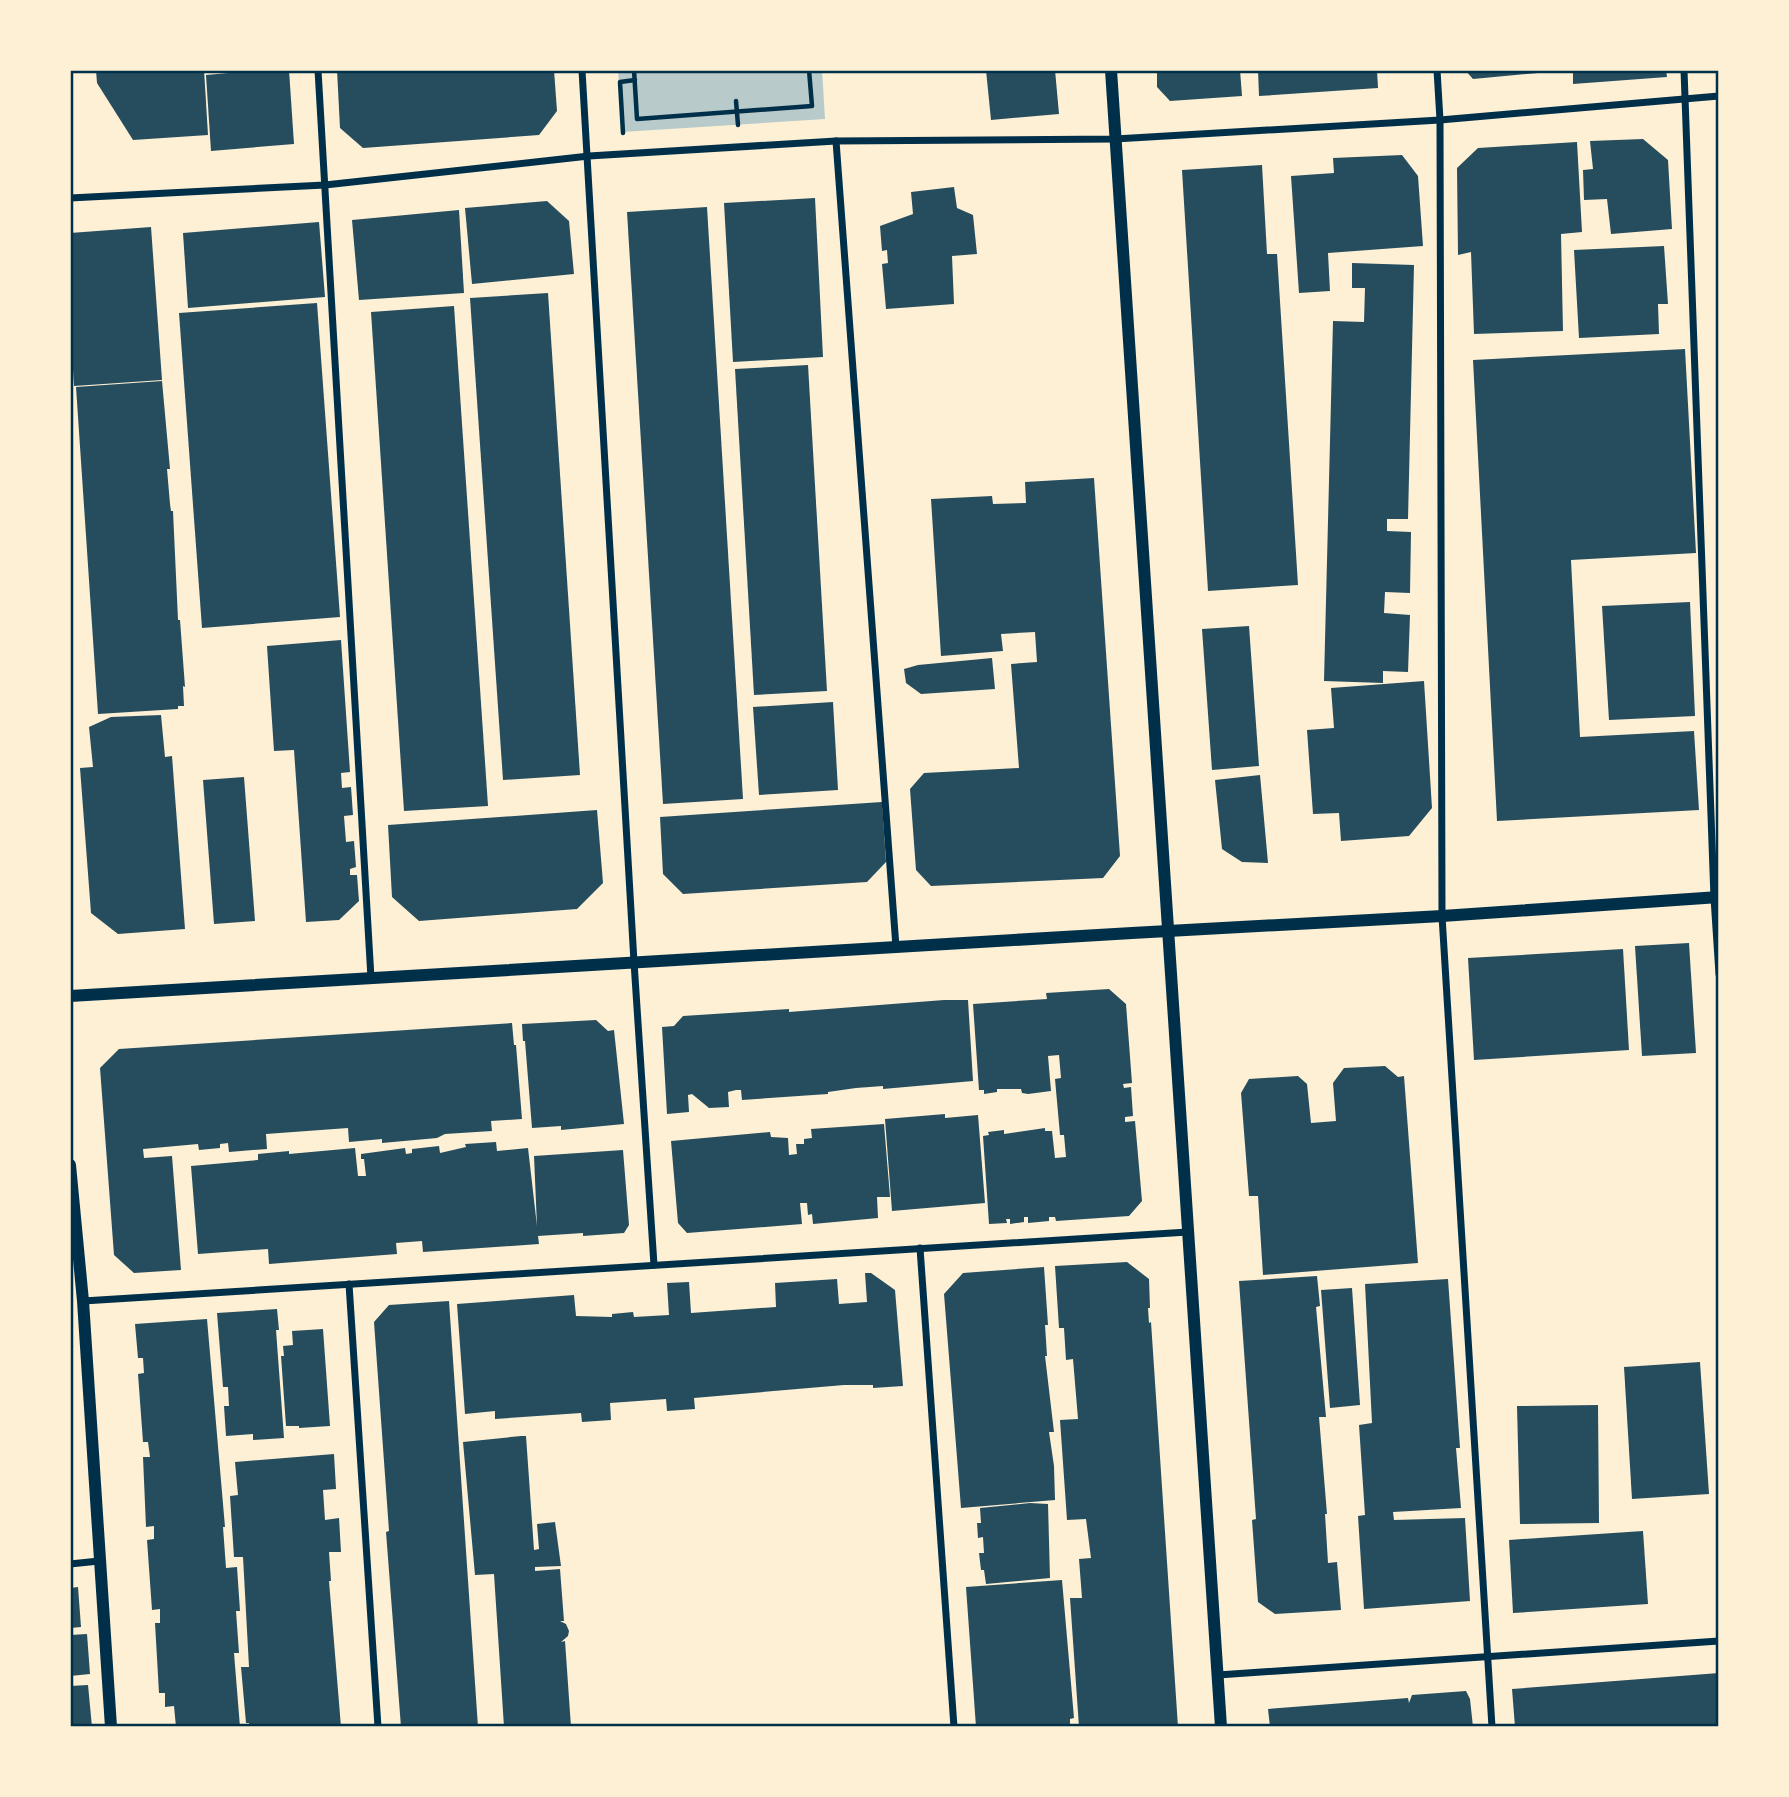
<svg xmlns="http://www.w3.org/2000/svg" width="1789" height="1797" viewBox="0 0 1789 1797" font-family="'Nunito Sans',sans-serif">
  <rect width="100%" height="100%" fill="#fdf0d5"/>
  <path fill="#b9caca" d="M618,70H822L825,119L622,132Z"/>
  <g fill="#264d5e">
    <path d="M96,70H204L208,135L133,140L97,83Z"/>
    <path d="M263,70H289L294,144L211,151L206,75Z"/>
    <path d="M337,70H554L557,111L539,135L363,148L340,128Z"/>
    <path d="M986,70H1055L1059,114L991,120Z"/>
    <path d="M1157,70H1240L1242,96L1170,101L1157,87Z"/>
    <path d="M1258,70H1377L1378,88L1259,96Z"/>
    <path d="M1465,70H1549V72L1473,79Z"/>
    <path d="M1573,70H1666L1667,77L1573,84Z"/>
    <path d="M1643,139L1668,160L1672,229L1611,234L1607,199L1584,200L1583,170L1593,169L1590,141Z"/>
    <path d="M1577,142L1582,232L1561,234L1563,331L1474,334L1471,252L1458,255L1457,168L1478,148Z"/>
    <path d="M1402,155L1418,176L1423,246L1328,253L1330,291L1299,293L1291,176L1334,173L1333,158Z"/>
    <path d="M1262,165L1267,254H1277L1298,585L1208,591L1182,170Z"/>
    <path d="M954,187L957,208L973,215L977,254L952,256L954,304L886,309L882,264L888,263L887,250L882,251L880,226L913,214L911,192Z"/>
    <path d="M815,198L823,357L733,362L724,203Z"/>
    <path d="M547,201L569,221L574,274L472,284L465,208Z"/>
    <path d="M707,207L743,799L663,804L627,212Z"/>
    <path d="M459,210L464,293L359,300L352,220Z"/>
    <path d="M319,222L325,297L188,308L183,233Z"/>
    <path d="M151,227L162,380L74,386L71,337H73L70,298V233Z"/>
    <path d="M1664,246L1668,304H1658L1659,334L1579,338L1574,250Z"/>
    <path d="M1352,263L1414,265L1408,519H1387V531L1411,532L1410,593L1385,592L1384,613L1410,615L1408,672L1383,671V683L1324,681L1333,321L1364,322L1365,288H1352Z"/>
    <path d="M548,293L580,775L503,780L470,298Z"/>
    <path d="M317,303L340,617L202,628L179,313Z"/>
    <path d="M454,306L488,806L404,811L371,312Z"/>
    <path d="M1685,349L1696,553L1571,560L1580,737L1694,731L1699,810L1497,821L1473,360Z"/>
    <path d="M808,365L827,691L754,695L735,369Z"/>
    <path d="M162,381L170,469H167L170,504L171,511H173L178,620H180L185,687L183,686L184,706H178V709L98,714L76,387Z"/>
    <path d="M1094,478L1120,856L1103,878L931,886L916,870L910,789L924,773L1019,768L1011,664L1037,662L1035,632L1001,634L1003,651L941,656L931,499L992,496L993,504L1026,503L1025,482Z"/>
    <path d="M1690,602L1695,716L1609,720L1602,606Z"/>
    <path d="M1249,626L1259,766L1212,770L1202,629Z"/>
    <path d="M341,640L350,772L341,773L342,788L351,787L353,815L344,816L346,842L354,841L356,867L350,869V875H357L359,901L339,920L306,922L294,750L274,751L267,646Z"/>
    <path d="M992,658L995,689L921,694L906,683L904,669L918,665Z"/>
    <path d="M1424,681L1432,808L1409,836L1341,841L1339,813L1313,814L1307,730L1334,728L1331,688Z"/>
    <path d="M833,702L838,790L759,795L753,707Z"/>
    <path d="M161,715L165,757L172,756L185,929L118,934L91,913L80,768L93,767L89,727L111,717Z"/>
    <path d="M1260,775L1268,863L1242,862L1222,849L1215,780Z"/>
    <path d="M244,777L255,921L214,924L203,780Z"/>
    <path d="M882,802L886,862L867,882L683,894L663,874L660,817Z"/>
    <path d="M597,810L603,883L577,909L419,921L392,897L388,825Z"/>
    <path d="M1689,943L1696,1053L1642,1056L1635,946Z"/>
    <path d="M1623,949L1629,1050L1474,1060L1468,958Z"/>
    <path d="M1109,989L1126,1004L1132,1083L1123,1084L1124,1088L1131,1087L1133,1116L1125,1117V1122L1135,1121L1142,1201L1129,1216L1056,1221L1055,1217H1049V1221L1028,1223V1217H1024V1222L1010,1224V1219H1006L1007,1223L989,1224L983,1136L989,1135L988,1132L1004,1130V1134L1045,1128V1131H1052L1055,1158L1066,1157L1064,1135H1060L1055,1079L1061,1078L1059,1055L1048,1056L1051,1091L1028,1094L1022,1093L1021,1089H997V1092L984,1094V1090H979L973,1004L1047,999L1046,993Z"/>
    <path d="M944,1000H968L973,1081L883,1089V1086L856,1088L828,1092V1094L742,1100L741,1090H736L728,1092L729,1107L709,1108L692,1094L688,1095L689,1112L667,1114L662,1027L674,1026L683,1016L789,1009V1012Z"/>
    <path d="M596,1020L608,1031L614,1030L624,1124L561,1130V1126L532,1128L525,1041H523L522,1024Z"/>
    <path d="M512,1023L514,1045H516L522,1119L491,1121L492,1131L445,1134L437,1138L382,1143V1139L349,1142L348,1128L266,1134L267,1149L229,1152L228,1143L220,1144V1148L199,1150L198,1144L143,1149L144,1158L172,1156L181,1270L134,1273L114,1255L100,1068L119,1049Z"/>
    <path d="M1385,1066L1398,1077L1404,1076L1418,1263L1263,1275L1258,1196H1249L1241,1093L1249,1079L1298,1076L1307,1084L1311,1123L1336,1121L1333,1083L1344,1068Z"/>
    <path d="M945,1114V1118L978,1115L985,1203L892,1211L885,1119Z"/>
    <path d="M884,1124L890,1197H877L878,1218L813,1224L812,1214L808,1215L807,1203H800L802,1224L687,1233L678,1223L671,1141L770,1132L771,1137L788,1138L789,1155L797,1154L796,1144H804V1139L812,1138L811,1129Z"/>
    <path d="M496,1142L497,1151L528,1148L537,1226L534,1156L623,1150L629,1225L624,1233L583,1236V1233L538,1236L539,1244L423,1252L422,1241L396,1243L397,1254L269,1264L268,1249L198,1254L191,1166L258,1160V1154L289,1151V1154L355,1148L358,1176H366L364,1159H361V1154L405,1148L406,1154L412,1153V1149L439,1146L440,1153L466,1147L465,1144Z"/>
    <path d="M1127,1262L1149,1279L1150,1308H1148L1149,1323L1151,1322L1178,1727H1079L1070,1598H1082L1079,1559L1091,1558L1086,1519L1067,1520L1060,1420L1078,1419L1073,1359L1066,1360L1064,1328H1059L1055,1266Z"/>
    <path d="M1044,1267L1048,1325H1045L1047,1356H1045L1054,1432H1049L1054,1466L1055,1500L961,1508L944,1294L963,1273Z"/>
    <path d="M865,1273H871L895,1290L903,1386L873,1388V1385H844L694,1398L695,1409L667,1411L666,1399L610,1403L611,1420L582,1422L581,1413L495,1419V1411L465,1414L457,1304L574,1295L576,1316L612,1317V1314L633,1312L634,1317L669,1315L667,1283L689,1282L691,1313L776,1307L775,1283L837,1279L839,1304L867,1302Z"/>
    <path d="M1317,1276L1320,1306L1316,1307L1326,1417H1319L1327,1514H1325L1328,1563L1337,1562L1341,1610L1275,1614L1258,1602L1252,1520L1256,1519L1239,1281Z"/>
    <path d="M1448,1279L1460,1448H1456L1461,1508L1393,1512L1394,1520L1465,1518L1470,1601L1364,1609L1358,1516L1365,1515L1359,1425L1372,1423L1365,1284Z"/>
    <path d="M1352,1288L1360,1405L1330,1408L1321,1290Z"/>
    <path d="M449,1301L478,1727H401L386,1532L389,1531L374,1322L389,1305Z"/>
    <path d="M277,1309L279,1330H276L284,1438L253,1440V1434L226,1436L224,1406H229L228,1387H223L217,1313Z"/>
    <path d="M207,1319L225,1527H223L226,1568L237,1567L240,1611H236L239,1653H234L240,1727H176L174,1706L165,1707V1693H159L155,1623H160V1609L152,1610L147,1540L154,1539V1526L146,1527L143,1457H150L148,1442H143L138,1374L144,1373L143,1358H138L135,1324Z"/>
    <path d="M323,1329L330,1426L299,1428V1426H286L281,1356H284L283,1346L293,1345L292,1331Z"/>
    <path d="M1700,1362L1709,1494L1632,1499L1624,1367Z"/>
    <path d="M1598,1405L1599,1523L1520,1524L1517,1406Z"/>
    <path d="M521,1436H526L534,1550L539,1549L537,1524L555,1522L561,1566L535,1567V1571L560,1569L564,1621H560L566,1624L569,1631L568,1636L561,1642L565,1641L571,1727H504L494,1574L475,1575L463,1442Z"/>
    <path d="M334,1454L336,1489L323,1490L325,1520L339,1518L341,1552H329L331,1581H329L341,1727H249V1723H246L241,1667H249L243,1557H234L230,1496L238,1495L235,1462Z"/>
    <path d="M1030,1503L1048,1504L1050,1578L986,1584L984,1570H981L979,1553H984L983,1537L978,1538L977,1523H981L980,1508Z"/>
    <path d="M1643,1531L1648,1604L1513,1613L1509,1540Z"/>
    <path d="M1062,1580L1074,1718L1070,1719V1727H976L966,1587Z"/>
    <path d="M78,1587L81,1627L70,1628V1588Z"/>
    <path d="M87,1634L90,1674L70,1676V1635Z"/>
    <path d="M1719,1673V1727H1515L1512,1689Z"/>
    <path d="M88,1685L92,1727H70V1686Z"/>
    <path d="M1466,1691L1470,1699L1473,1727H1270L1268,1709L1408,1698L1409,1703L1412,1695Z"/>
  </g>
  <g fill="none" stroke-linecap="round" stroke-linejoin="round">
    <g stroke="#003049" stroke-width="4.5">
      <path d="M634,70L637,119L812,106L809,70"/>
      <path d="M736,101L738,125"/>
      <path d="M623,133L620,82L635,80"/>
    </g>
    <g stroke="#003049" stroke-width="7">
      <path d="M318,70L371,978"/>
      <path d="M582,70L634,962L654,1265"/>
      <path d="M1437,70L1440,120L1442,916L1492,1727"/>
      <path d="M1684,70L1714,898L1719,974"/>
      <path d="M836,141L896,947"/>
      <path d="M70,198L325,185L589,156L836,141L1115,139L1440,120L1719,96"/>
      <path d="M920,1248L954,1727"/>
      <path d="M349,1284L378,1727"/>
      <path d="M83,1301L1188,1232"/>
      <path d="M70,1564L99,1561"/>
      <path d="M1218,1675L1719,1641"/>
    </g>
    <g stroke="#003049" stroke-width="12">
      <path d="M1111,70L1221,1727"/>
      <path d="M70,996L1132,933L1442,916L1719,897"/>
      <path d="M70,1165L83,1301L111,1727"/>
    </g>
  </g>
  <rect width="1789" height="1797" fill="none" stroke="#fdf0d5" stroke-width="144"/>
  <rect x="72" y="72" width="1645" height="1653" fill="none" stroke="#003049" stroke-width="2.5"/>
</svg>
